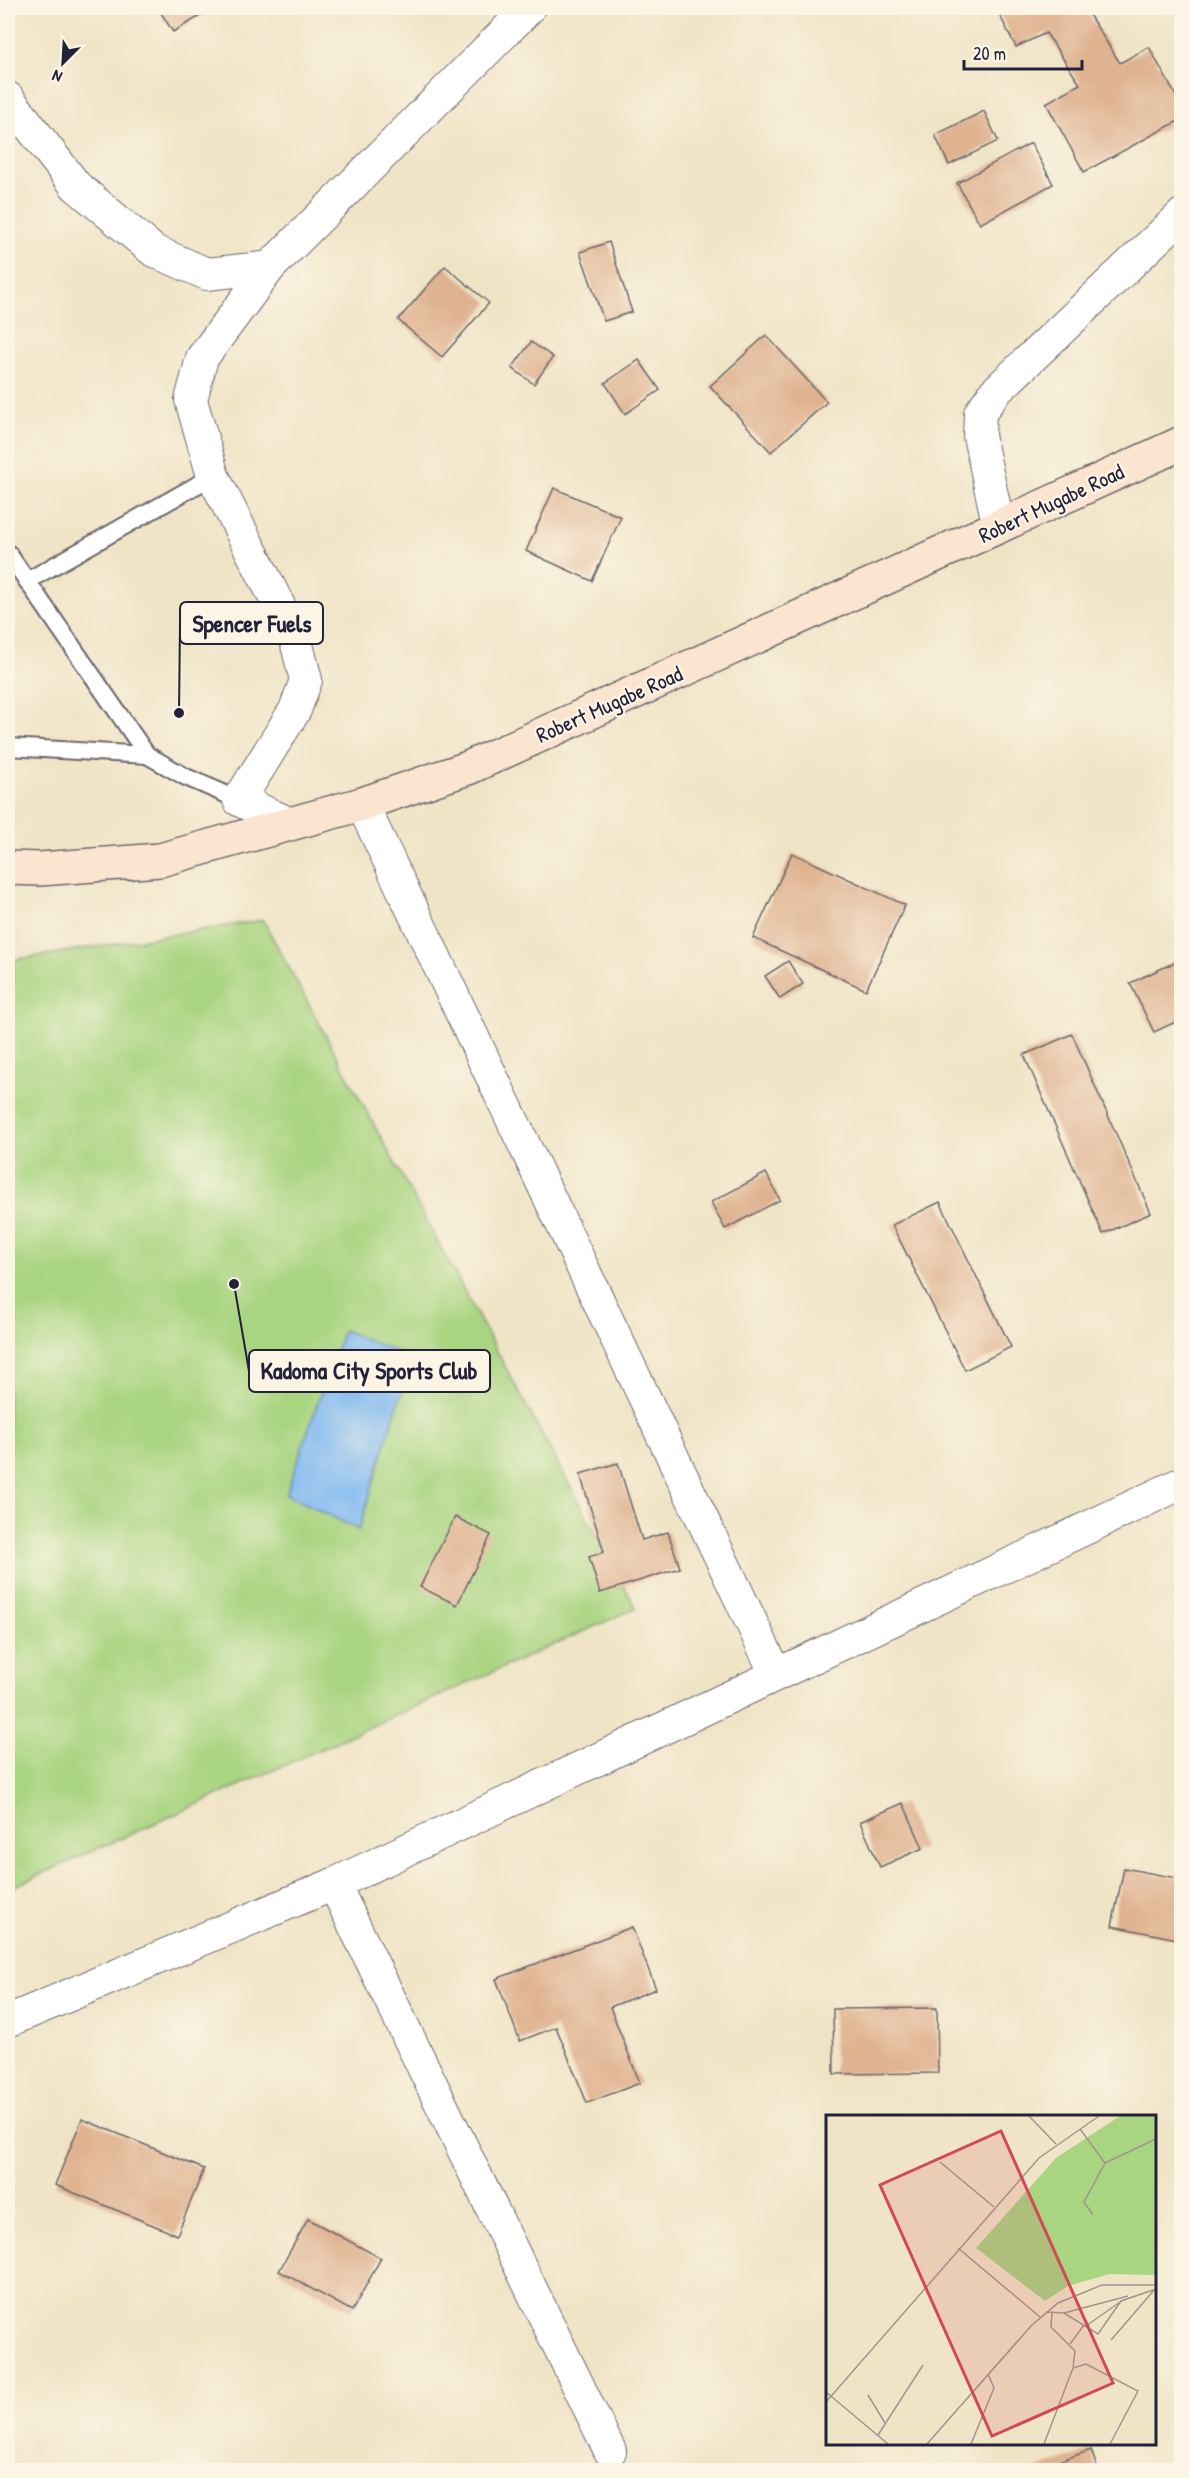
<svg xmlns="http://www.w3.org/2000/svg" width="1189" height="2478" viewBox="0 0 1189 2478" font-family="'Patrick Hand',sans-serif">
  <style>
    .green { fill: #a9d480; stroke: #667b5e; stroke-width: 1.5 }
    .water { fill: #81b9f1; stroke: #526e96; stroke-width: 1.5 }
    .building { fill: #dfb290 }
    .lines { fill: none; stroke-linecap: round; stroke-linejoin: round }
    .lane-casing { stroke: #6a666c; stroke-width: 20 }
    .street-casing { stroke: #6a666c; stroke-width: 34 }
    .secondary-casing { stroke: #6a666c; stroke-width: 36 }
    .lane { stroke: #fff; stroke-width: 16 }
    .street { stroke: #fff; stroke-width: 32 }
    .secondary { stroke: #fce5d0; stroke-width: 33 }
    .labels { text-anchor: middle; stroke-width: 4.5; stroke-linejoin: round; paint-order: stroke }
    .street-label { font-size: 22px; fill: #22223b; stroke: #fcf5e5 }
    .inset-road { fill: none; stroke: #9e968e; stroke-width: 1.5 }
    .view { fill: #d1495b; fill-opacity: 0.15; stroke: #d1495b; stroke-width: 3 }
    .inset-edge { fill: none; stroke: #22223b; stroke-width: 3 }
    .leader { fill: none; stroke: #22223b; stroke-width: 2 }
    .callout-dot { fill: #22223b; stroke: #fcf5e5; stroke-width: 2 }
    .callout { fill: #fcf5e5; stroke: #22223b; stroke-width: 2 }
    .callout-label { font-size: 24px; text-anchor: middle; font-weight: bold; fill: #22223b }
  </style>
  <rect width="100%" height="100%" fill="#fcf5e5"/>
  <filter id="ink" filterUnits="userSpaceOnUse"><feTurbulence type="fractalNoise" baseFrequency=".0167" numOctaves="2"/><feDisplacementMap in="SourceGraphic" scale="12" xChannelSelector="R" yChannelSelector="G"/><feConvolveMatrix kernelMatrix="1 2 1 2 8 2 1 2 1" color-interpolation-filters="sRGB"/></filter>
  <filter id="wash" filterUnits="userSpaceOnUse"><feTurbulence type="fractalNoise" baseFrequency=".008" numOctaves="4" result="noise"/><feDisplacementMap in="SourceGraphic" scale="24" xChannelSelector="R" yChannelSelector="G"/><feGaussianBlur stdDeviation="1.35" result="paint"/><feColorMatrix in="noise" values="0 0 0 0 0 0 0 0 0 0 0 0 0 0 0 0 0 1.4 0 .05"/><feComposite in="paint" operator="in"/></filter>
  <g filter="url(#wash)">
    <rect width="100%" height="100%" fill="#f0e4c6"/>
    <path class="green" d="M263 920 636 1608 8 1889V961Z"/>
    <path class="water" d="M343 1330 412 1358 359 1530 286 1494Z"/>
    <g id="blocks">
      <g class="building">
        <path d="M158 8H214L173 32Z"/>
        <path d="M996 8H1099L1088 13 1120 63 1149 47 1182 107V119L1084 172 1046 103 1080 84 1046 33 1016 47Z"/>
        <path d="M984 111 998 141 949 165 935 135Z"/>
        <path d="M1031 143 1053 184 980 224 957 183Z"/>
        <path d="M609 242 632 312 604 321 580 252Z"/>
        <path d="M445 266 489 303 442 357 398 320Z"/>
        <path d="M766 335 827 402 771 452 710 386Z"/>
        <path d="M531 342 553 357 534 384 512 368Z"/>
        <path d="M639 360 660 390 625 414 605 383Z"/>
        <path d="M554 488 621 517 592 581 526 551Z"/>
        <path d="M792 853 905 905 866 990 753 938Z"/>
        <path d="M1182 959V1019L1154 1032 1130 983Z"/>
        <path d="M788 961 803 984 780 999 765 976Z"/>
        <path d="M1072 1034 1151 1213 1103 1234 1024 1055Z"/>
        <path d="M766 1173 780 1200 725 1229 711 1202Z"/>
        <path d="M940 1202 1011 1347 965 1370 892 1225Z"/>
        <path d="M618 1463 642 1540 668 1532 680 1568 600 1593 589 1557 604 1552 580 1474Z"/>
        <path d="M455 1517 491 1535 457 1605 420 1587Z"/>
        <path d="M903 1803 923 1848 880 1867 860 1822Z"/>
        <path d="M1124 1868 1182 1879V1940L1112 1926Z"/>
        <path d="M632 1927 656 1989 610 2007 640 2083 587 2103 556 2027 520 2041 496 1979Z"/>
        <path d="M937 2008 938 2073 834 2074 833 2009Z"/>
        <path d="M82 2119 204 2169 177 2235 55 2185Z"/>
        <path d="M308 2219 381 2258 352 2311 279 2271Z"/>
        <path d="M1091 2450 1098 2470H1034Z"/>
      </g>
    </g>
  </g>
  <g filter="url(#ink)">
    <use href="#blocks" fill-opacity="0" stroke="#6a666c" stroke-width="1.5"/>
    <g class="lines">
      <g class="lane-casing">
        <g id="lane">
          <path d="M8 553 147 755 186 777 239 800"/>
          <path d="M27 581 213 476"/>
          <path d="M8 747 147 755"/>
        </g>
      </g>
      <g class="street-casing">
        <g id="street">
          <path d="M8 98 76 186 154 251 207 274 270 267 529 8"/>
          <path d="M270 267 202 358 191 400 213 476 295 637 306 680 295 710 239 800 290 824"/>
          <path d="M999 527 979 436 980 413 995 392 1182 215"/>
          <path d="M362 804 776 1674"/>
          <path d="M334 1884 610 2451"/>
          <path d="M8 2021 334 1884 1182 1483"/>
        </g>
      </g>
      <g class="secondary-casing">
        <path id="secondary" d="M8 868 40 869 160 860 362 804 468 768 1182 443"/>
      </g>
      <use href="#lane" class="lane"/>
      <use href="#street" class="street"/>
      <use href="#secondary" class="secondary"/>
    </g>
  </g>
  <g class="labels">
    <g class="street-label">
      <text transform="translate(1051 503) rotate(-25)" y="8">Robert Mugabe Road</text>
      <text transform="translate(609 704) rotate(-24)" y="8">Robert Mugabe Road</text>
    </g>
  </g>
  <g transform="translate(826 2115)">
    <rect width="330" height="330" fill="#f0e4c6"/>
    <path d="M294 1H330V160L283 159 242 171 219 186 150 133 230 43Z" fill="#a9d480"/>
    <path class="inset-road" d="M203 1 230 29M254 14 279 48 258 87 267 100M114 47 168 92M279 48 330 24M132 133 214 202M220 197 238 198 272 219 295 186 330 174M226 197 225 212 249 236 247 252M238 198 302 181M260 211 294 187M285 225 329 174M244 229 258 210M0 277 62 329M42 280 59 308M0 287 213 43 273 1M52 320 97 250M101 329 205 211 232 188 276 170H330M145 329 168 273 162 259M218 329 247 253 260 249 312 276 284 329"/>
    <path class="view" d="M175 16 287 268 166 321 54 70Z"/>
    <rect width="330" height="330" class="inset-edge"/>
  </g>
  <path class="leader" d="M179 713L180 623M234 1284L249 1371"/>
  <g class="callout-dot">
    <circle cx="179" cy="713" r="6"/>
    <circle cx="234" cy="1284" r="6"/>
  </g>
  <g class="callout">
    <rect x="180" y="602" width="143" height="42" rx="6"/>
    <rect x="249" y="1350" width="241" height="42" rx="6"/>
  </g>
  <g class="callout-label">
    <text x="252" y="632">Spencer Fuels</text>
    <text x="369" y="1379">Kadoma City Sports Club</text>
  </g>
  <rect width="1189" height="2478" fill="none" stroke="#fcf5e5" stroke-width="30"/>
  <g transform="translate(63 63) rotate(204)" stroke="#fcf5e5" stroke-width="4.5" paint-order="stroke">
  <path d="M0-4.5L10 22L0 15L-10 22Z" fill="#22223b"/>
  <text y="-9" font-size="16" font-weight="bold" text-anchor="middle" fill="#22223b">N</text>
  </g>
  <path d="M964 60v9h118v-9" fill="none" stroke="#22223b" stroke-width="3"/>
  <text x="973" y="60" font-size="18" fill="#22223b" stroke="#fcf5e5" stroke-width="4.5" paint-order="stroke">20 m</text>
</svg>
